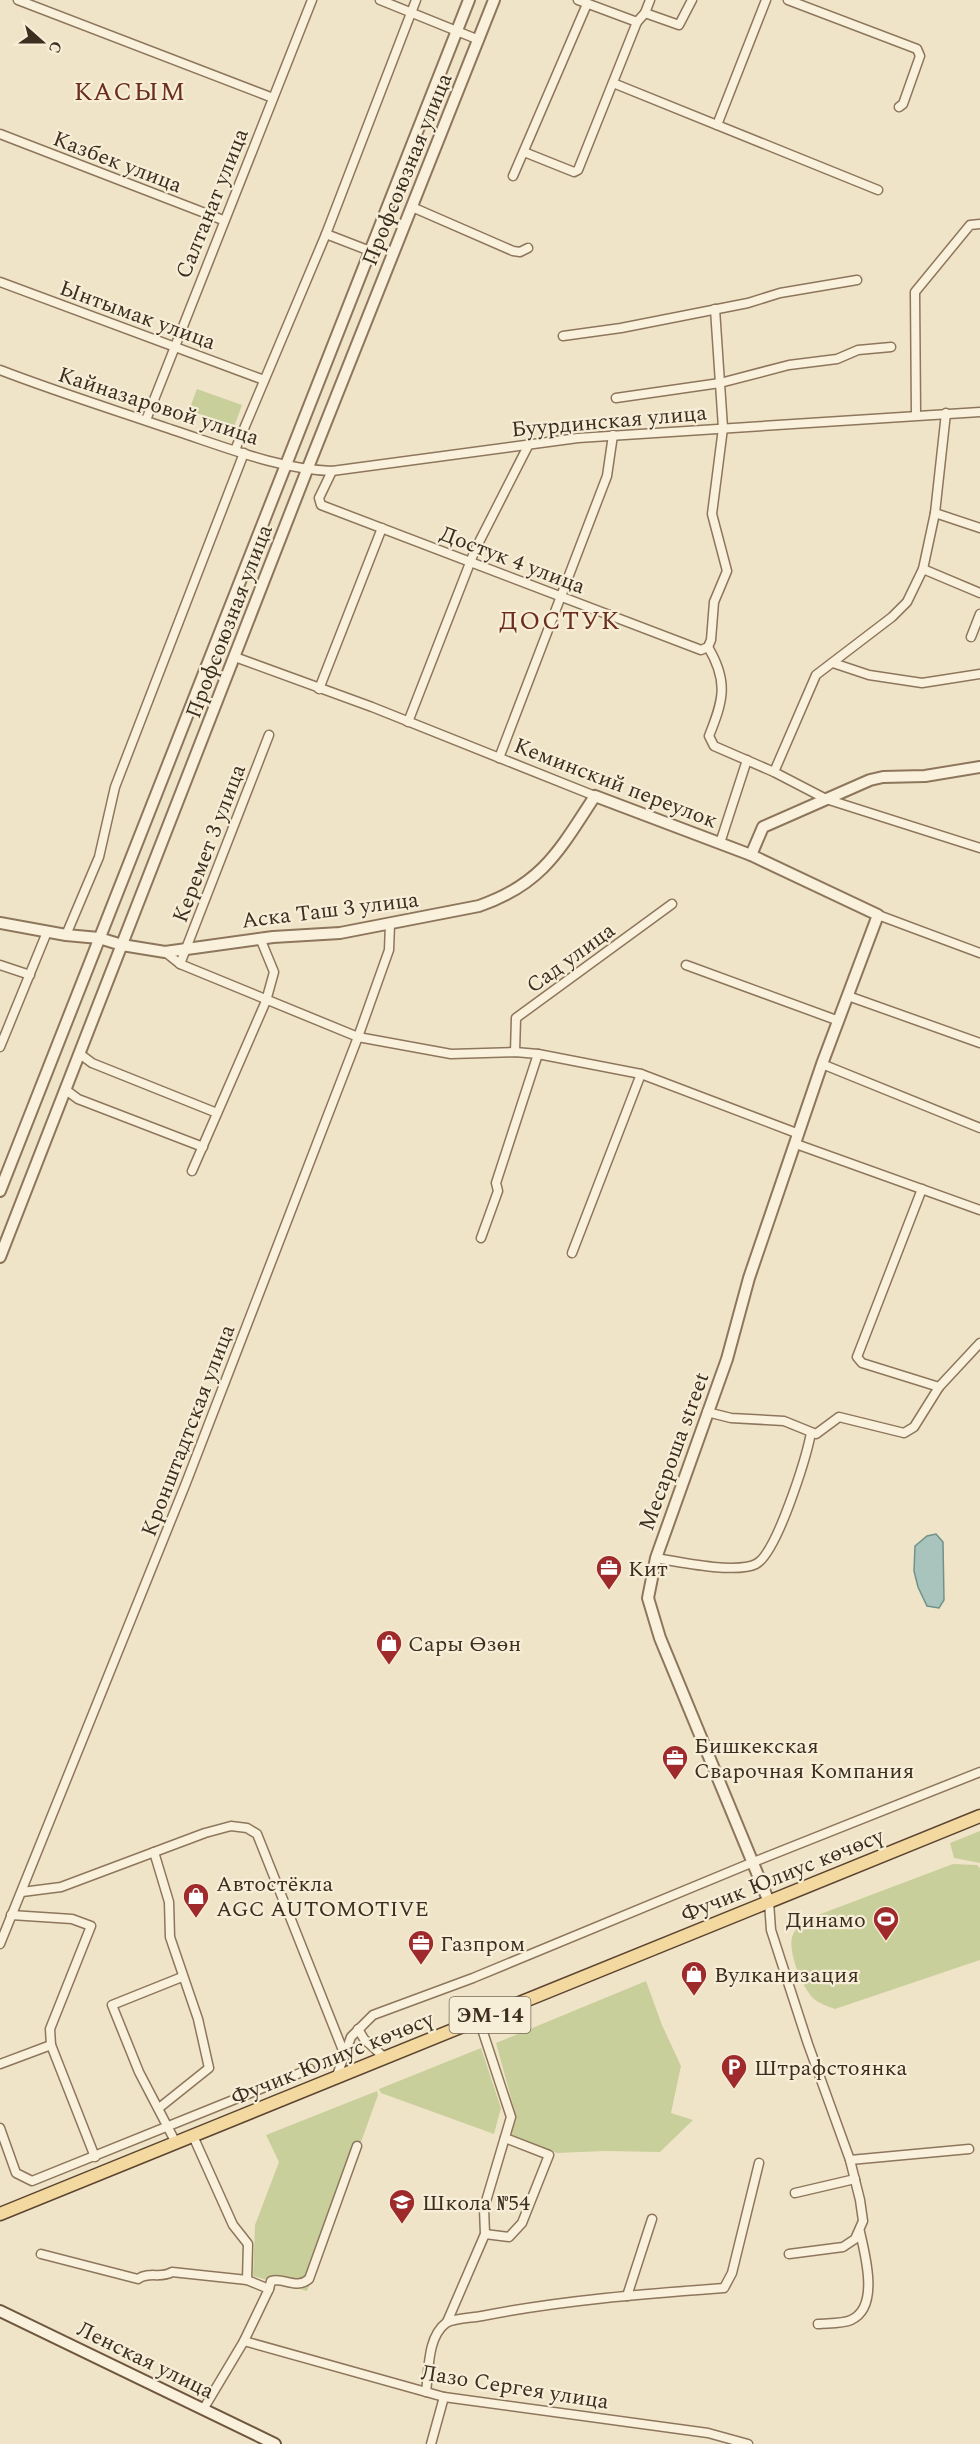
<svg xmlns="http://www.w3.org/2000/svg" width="980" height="2444" viewBox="0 0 980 2444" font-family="Spectral,serif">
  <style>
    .green { fill: #c9cf9b }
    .water { fill: #a9c4bc; stroke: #6f938a; stroke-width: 1.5 }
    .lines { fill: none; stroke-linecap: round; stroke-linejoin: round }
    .minor-casing { stroke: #8d765c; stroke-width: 11 }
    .tertiary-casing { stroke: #8d765c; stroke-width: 14 }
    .secondary-casing { stroke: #6f573f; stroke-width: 14 }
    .primary-casing { stroke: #5b4430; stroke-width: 15 }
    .minor { stroke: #faf1dc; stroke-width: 8 }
    .tertiary { stroke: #faf1dc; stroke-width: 10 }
    .secondary { stroke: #faf1dc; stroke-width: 10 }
    .primary { stroke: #f3d9a0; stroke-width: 12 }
    .labels { text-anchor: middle; stroke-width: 4.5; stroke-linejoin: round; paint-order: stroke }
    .shield { fill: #f7eed8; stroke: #756857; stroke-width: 1.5 }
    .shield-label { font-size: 21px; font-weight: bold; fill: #3d2e20 }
    .street-label { font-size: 22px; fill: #3d2e20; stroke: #f7eed8 }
    .poi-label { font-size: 22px; fill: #3d2e20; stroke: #f7eed8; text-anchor: start }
    .quarter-label { font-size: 26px; letter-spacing: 1.5px; fill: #6b2e1e; stroke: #f7eed8 }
  </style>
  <rect width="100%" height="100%" fill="#f0e4c8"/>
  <g class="green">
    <path d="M197 389 242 405 234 427 189 410Z"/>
    <path d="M980 1831V1863L954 1858 950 1843Z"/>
    <path d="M953 1864 977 1865 980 1868V1960L835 2009C827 2006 820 2004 814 1999 802 1988 788 1952 792 1937 794 1931 798 1926 802 1921Z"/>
    <path d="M646 1981 662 2025 681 2066 671 2113 693 2120 660 2152 605 2151 557 2153 510 2135 516 2116 496 2043Z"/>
    <path d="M481 2048 501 2108 494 2134 381 2093 379 2089Z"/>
    <path d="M377 2091 378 2095 307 2291 253 2276 255 2225 279 2162 266 2135Z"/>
  </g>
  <path class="water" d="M936 1534 943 1542 944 1600 939 1608 927 1606 918 1587 914 1571 915 1546 927 1536Z"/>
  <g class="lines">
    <g class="minor-casing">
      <g id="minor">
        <path d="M18 0 273 98"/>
        <path d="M380 0 479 40"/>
        <path d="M578 0 637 22 645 13 650 0"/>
        <path d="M788 0 917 49 920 56 903 104 899 107"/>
        <path d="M645 13 679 25 692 0"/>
        <path d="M613 83 878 190"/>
        <path d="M717 125 766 0"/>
        <path d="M0 134 223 220"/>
        <path d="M524 152 574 172 578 170 637 22"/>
        <path d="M513 176 587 4"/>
        <path d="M412 207 513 251 520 252 528 248"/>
        <path d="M326 234 370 251"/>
        <path d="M0 282 264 380"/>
        <path d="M563 336 621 328 748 303 780 293 857 280"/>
        <path d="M0 370C57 392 115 410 173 430 225 447 278 469 332 471L578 438 980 412"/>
        <path d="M616 398 720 383 789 365 837 359 858 350 891 347"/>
        <path d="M916 415 915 292 970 225 980 224"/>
        <path d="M146 420 312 0"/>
        <path d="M235 450 326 234 416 0"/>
        <path d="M332 471 319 498 321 505 701 650 708 647 711 640 714 602 727 571 712 514 723 428 715 309"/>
        <path d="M935 513 980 528"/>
        <path d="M923 569 980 593"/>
        <path d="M971 637 980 614"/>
        <path d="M708 647C729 682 723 701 709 736L714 746 774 772 826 799 980 848"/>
        <path d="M235 657 372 707 595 796"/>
        <path d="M833 663 869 675 922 683 980 674"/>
        <path d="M319 689 382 528"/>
        <path d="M408 722 475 550 529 444"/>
        <path d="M499 758 607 476 613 435"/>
        <path d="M774 772 816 675 892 617 907 602 923 569 935 513 946 413"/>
        <path d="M720 843 747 760"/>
        <path d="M878 915 980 953"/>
        <path d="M66 935 99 857 115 787 244 453"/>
        <path d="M165 952 180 964 358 1037 451 1054 515 1052 538 1054 641 1074 799 1134"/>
        <path d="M180 964 269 735"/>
        <path d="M0 965 30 975"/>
        <path d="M686 965 839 1021"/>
        <path d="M848 996 980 1043"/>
        <path d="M0 1047 47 932"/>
        <path d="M515 1052 516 1018 672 904"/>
        <path d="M80 1054 92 1063 217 1113"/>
        <path d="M822 1064 980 1128"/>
        <path d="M66 1090 78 1099 203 1147"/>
        <path d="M796 1144 980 1210"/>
        <path d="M192 1171 266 1001 274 972 260 938"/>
        <path d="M922 1189 857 1357 862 1363 939 1387"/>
        <path d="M481 1238 498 1191 496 1183 538 1054"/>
        <path d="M572 1253 641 1074"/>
        <path d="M707 1412 731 1418 784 1421 816 1434 839 1417 904 1433 914 1427 939 1387 980 1343"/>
        <path d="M656 1558C679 1562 736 1574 756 1564 777 1553 806 1458 811 1433"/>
        <path d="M154 1852 169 1902 170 1937 198 2019 209 2068 159 2108"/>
        <path d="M22 1892 61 1887 205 1833 231 1826 247 1828 257 1834 344 2053"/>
        <path d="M769 1902 771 1930 808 2044 850 2160 860 2200 863 2221 855 2239 843 2247 789 2254"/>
        <path d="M11 1915 72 1919 91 1926 50 2029 51 2045 95 2157"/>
        <path d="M0 1944 186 1483 358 1037 389 950 390 924"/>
        <path d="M358 2029 364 2039 385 2058"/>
        <path d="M0 2064 51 2045"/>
        <path d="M336 2078 351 2037 373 2015 473 1978 751 1863 980 1772"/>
        <path d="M0 2128 16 2173 32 2181 310 2069"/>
        <path d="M193 2136 233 2225 248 2244 247 2280"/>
        <path d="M176 2143 139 2072 112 2005 182 1977"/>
        <path d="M850 2160 969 2149"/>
        <path d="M795 2193 855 2179"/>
        <path d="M485 2234 509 2237 522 2223 549 2155 505 2138"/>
        <path d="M41 2254 138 2279C149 2271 161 2279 172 2272L247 2280 269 2289 244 2341 204 2408"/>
        <path d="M269 2289 271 2281C284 2277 296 2290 309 2279L357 2146"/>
        <path d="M627 2296 652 2219"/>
        <path d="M447 2322 485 2234 484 2208 511 2117 479 2020"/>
        <path d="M818 2324C828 2323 842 2324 851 2320 880 2307 865 2255 860 2232"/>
        <path d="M244 2341 444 2397 708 2433 748 2444"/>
        <path d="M426 2392C429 2371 427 2337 446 2323 454 2318 472 2318 482 2316 562 2300 644 2294 724 2288L732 2273 759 2163"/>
        <path d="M431 2444 444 2397"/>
      </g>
    </g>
    <g class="tertiary-casing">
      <g id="tertiary">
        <path d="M751 855 763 827 870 780 883 777 925 776 980 767"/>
        <path d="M0 923 66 935 99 938 122 945 165 952 273 937 340 933 479 906C543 884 560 849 595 796L751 855 878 915 822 1064 749 1278 727 1359 656 1558 648 1598 660 1638 769 1902"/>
        <path d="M0 1191 469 0"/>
        <path d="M0 1257 307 470 494 0"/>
      </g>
    </g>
    <g class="secondary-casing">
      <path id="secondary" d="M0 2311 275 2444"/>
    </g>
    <g class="primary-casing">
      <path id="primary" d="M0 2214 980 1816"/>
    </g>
    <use href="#minor" class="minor"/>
    <use href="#tertiary" class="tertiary"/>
    <use href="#secondary" class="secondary"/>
    <use href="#primary" class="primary"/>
  </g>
  <defs>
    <g id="office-pin" transform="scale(1.35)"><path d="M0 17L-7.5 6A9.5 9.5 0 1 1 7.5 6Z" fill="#9e2a2b" stroke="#f7eed8"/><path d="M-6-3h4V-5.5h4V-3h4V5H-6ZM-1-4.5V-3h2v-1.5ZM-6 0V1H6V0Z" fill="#fff"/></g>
    <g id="shop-pin" transform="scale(1.35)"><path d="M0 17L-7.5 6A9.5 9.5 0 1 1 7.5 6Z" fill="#9e2a2b" stroke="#f7eed8"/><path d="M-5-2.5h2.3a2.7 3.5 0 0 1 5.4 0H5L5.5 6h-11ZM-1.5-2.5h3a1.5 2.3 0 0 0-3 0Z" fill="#fff"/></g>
    <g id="stadium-pin" transform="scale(1.35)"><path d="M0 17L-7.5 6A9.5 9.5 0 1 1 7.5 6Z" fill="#9e2a2b" stroke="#f7eed8"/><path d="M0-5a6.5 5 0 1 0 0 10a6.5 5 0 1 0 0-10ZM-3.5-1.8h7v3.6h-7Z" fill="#fff"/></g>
    <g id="parking-pin" transform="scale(1.35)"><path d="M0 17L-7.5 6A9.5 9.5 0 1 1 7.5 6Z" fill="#9e2a2b" stroke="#f7eed8"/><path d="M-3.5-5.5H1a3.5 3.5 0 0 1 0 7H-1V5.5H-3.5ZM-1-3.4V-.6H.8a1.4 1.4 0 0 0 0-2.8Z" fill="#fff"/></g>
    <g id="school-pin" transform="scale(1.35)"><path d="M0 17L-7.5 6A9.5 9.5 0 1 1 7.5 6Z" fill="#9e2a2b" stroke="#f7eed8"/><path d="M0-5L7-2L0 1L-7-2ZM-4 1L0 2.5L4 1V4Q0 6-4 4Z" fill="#fff"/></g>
  </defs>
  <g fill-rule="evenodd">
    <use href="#office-pin" x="609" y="1568"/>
    <use href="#shop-pin" x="389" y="1643"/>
    <use href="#office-pin" x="675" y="1758"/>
    <use href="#shop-pin" x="196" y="1896"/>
    <use href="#stadium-pin" x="886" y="1919"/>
    <use href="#office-pin" x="421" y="1943"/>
    <use href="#shop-pin" x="694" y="1974"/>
    <use href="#parking-pin" x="734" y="2067"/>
    <use href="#school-pin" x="402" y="2202"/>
  </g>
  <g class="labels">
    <rect class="shield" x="449.5" y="1997" width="81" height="36" rx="4.5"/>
    <g class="shield-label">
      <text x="490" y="2022">ЭМ-14</text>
    </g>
    <g class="street-label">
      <text transform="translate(118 161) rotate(21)" y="8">Казбек улица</text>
      <text transform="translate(406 169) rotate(-68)" y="8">Профсоюзная улица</text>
      <text transform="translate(211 203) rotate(-68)" y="8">Салтанат улица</text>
      <text transform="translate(138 314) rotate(20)" y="8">Ынтымак улица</text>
      <text transform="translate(159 405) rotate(18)" y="8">Кайназаровой улица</text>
      <text transform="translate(609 420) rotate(-5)" y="8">Буурдинская улица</text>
      <text transform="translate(513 559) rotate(21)" y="8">Достук 4 улица</text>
      <text transform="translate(228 621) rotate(-69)" y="8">Профсоюзная улица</text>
      <text transform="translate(616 782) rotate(21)" y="8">Кеминский переулок</text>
      <text transform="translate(208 843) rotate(-69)" y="8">Керемет 3 улица</text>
      <text transform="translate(330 909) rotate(-7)" y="8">Аска Таш 3 улица</text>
      <text transform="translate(570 957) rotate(-36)" y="8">Сад улица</text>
      <text transform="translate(187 1430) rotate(-69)" y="8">Кронштадтская улица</text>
      <text transform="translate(673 1451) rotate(-70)" y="8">Месароша street</text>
      <text transform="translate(782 1874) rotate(-22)" y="8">Фучик Юлиус көчөсү</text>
      <text transform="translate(332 2057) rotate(-22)" y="8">Фучик Юлиус көчөсү</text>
      <text transform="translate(146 2359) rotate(26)" y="8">Ленская улица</text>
      <text transform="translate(515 2386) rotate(9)" y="8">Лазо Сергея улица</text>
    </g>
    <g class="poi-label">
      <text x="628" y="1576">Кит</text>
      <text x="408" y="1651">Сары Өзөн</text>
      <text x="694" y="1753">Бишкекская<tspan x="694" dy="25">Сварочная Компания</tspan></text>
      <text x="216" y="1891">Автостёкла<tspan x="216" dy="25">AGC AUTOMOTIVE</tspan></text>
      <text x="866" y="1927" text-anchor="end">Динамо</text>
      <text x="440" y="1951">Газпром</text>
      <text x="714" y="1982">Вулканизация</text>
      <text x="754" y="2075">Штрафстоянка</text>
      <text x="422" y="2210">Школа №54</text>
    </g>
    <g class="quarter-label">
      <text x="130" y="100">КАСЫМ</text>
      <text x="560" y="629">ДОСТУК</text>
    </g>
  </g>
  <g transform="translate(42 42) rotate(111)" stroke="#f7eed8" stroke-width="4.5" paint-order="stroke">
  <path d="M0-4.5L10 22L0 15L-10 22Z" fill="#3d2e20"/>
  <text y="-9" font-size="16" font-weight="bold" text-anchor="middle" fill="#3d2e20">С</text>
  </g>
</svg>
